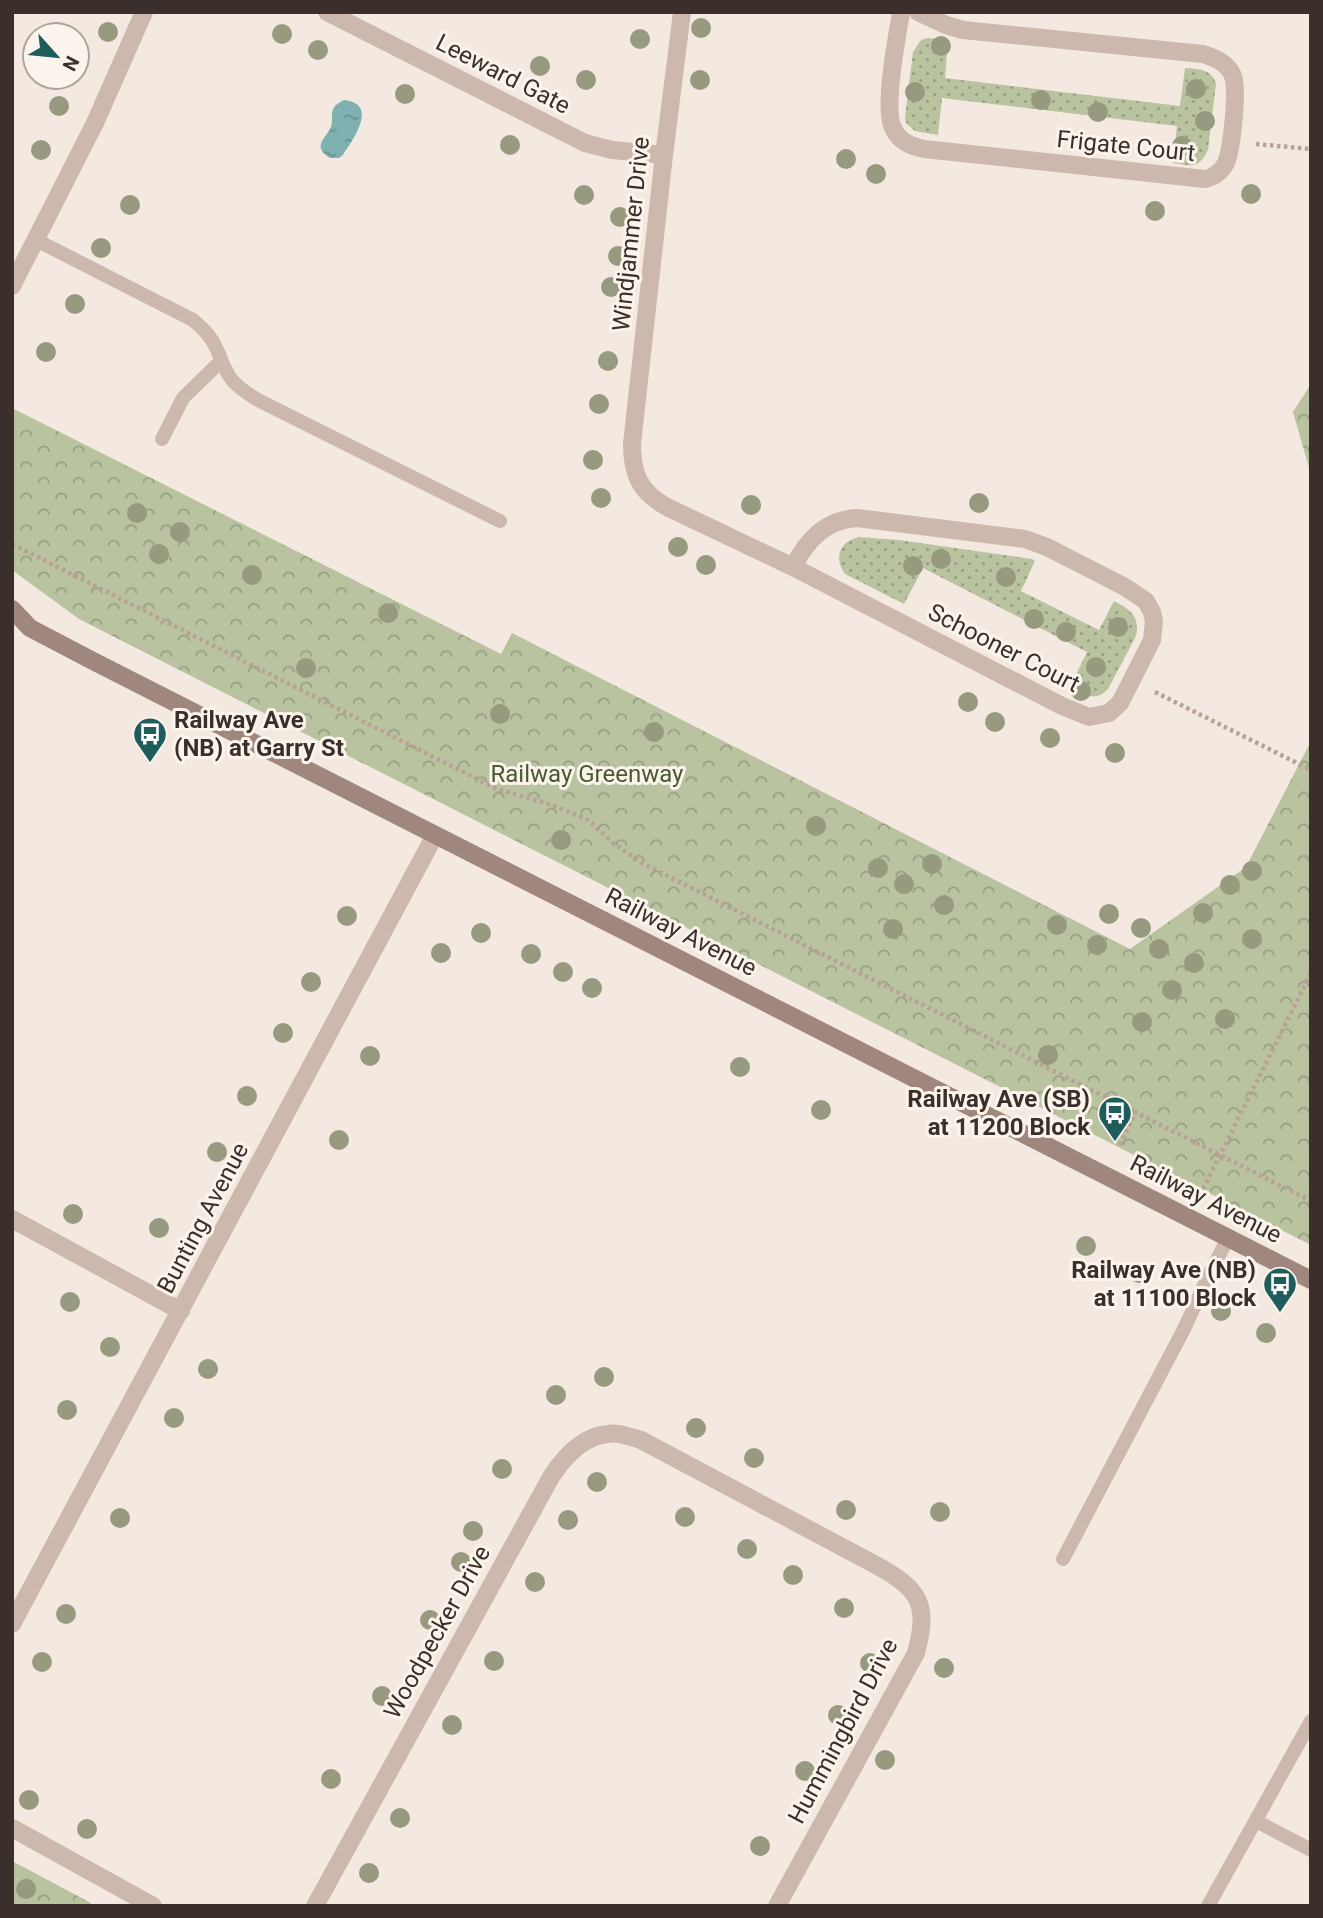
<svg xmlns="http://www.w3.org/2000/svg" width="1323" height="1918" viewBox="0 0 1323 1918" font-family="Roboto,sans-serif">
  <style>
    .grass { fill: url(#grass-dots) }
    .park { fill: url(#park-crowns) }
    .water { fill: url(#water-ripples) }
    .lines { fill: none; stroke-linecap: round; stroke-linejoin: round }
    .path { stroke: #b8a296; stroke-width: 4.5; stroke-dasharray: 3.5 3.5; stroke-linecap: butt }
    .lane { stroke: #ccb8ac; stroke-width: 14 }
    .street { stroke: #ccb8ac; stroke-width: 18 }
    .secondary { stroke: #a0877d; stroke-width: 18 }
    .tree { fill: #979a7e }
    .labels { text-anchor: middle; stroke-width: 6; stroke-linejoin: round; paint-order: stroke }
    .street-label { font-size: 24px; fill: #3a2f2b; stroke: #fbf4ed }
    .poi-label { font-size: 24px; font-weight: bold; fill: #3a2f2b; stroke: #fbf4ed; text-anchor: end }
    .park-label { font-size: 24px; fill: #4c592e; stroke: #fbf4ed }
  </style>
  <defs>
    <pattern id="grass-dots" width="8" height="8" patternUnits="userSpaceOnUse" patternTransform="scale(1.75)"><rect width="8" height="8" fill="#b9c3a0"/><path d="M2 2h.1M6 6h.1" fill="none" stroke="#979f83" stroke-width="1.8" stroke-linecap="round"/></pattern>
    <pattern id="park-crowns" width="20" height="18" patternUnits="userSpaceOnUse" patternTransform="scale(1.75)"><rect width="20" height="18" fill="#b9c3a0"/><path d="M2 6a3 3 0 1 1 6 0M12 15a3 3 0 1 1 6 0" fill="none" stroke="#979f83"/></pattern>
    <pattern id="water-ripples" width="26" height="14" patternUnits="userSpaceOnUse" patternTransform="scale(1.75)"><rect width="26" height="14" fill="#7fb1b0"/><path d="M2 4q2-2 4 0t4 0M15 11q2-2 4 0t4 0" fill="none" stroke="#69908f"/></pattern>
  </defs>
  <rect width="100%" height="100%" fill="#f3e9e0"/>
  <g class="grass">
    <path d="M927 38 948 40 945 78 1180 106 1185 68C1198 69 1212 69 1216 84L1208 150C1199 169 1192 166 1173 163L1177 126 942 98 938 135 915 131 906 123 905 117 913 52 921 40Z"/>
    <path d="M859 537 899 540 1032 559 1035 561 1021 591 1099 630 1114 601C1130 609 1142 618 1135 638L1108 689C1097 702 1083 695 1069 689L1087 652 923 568 904 604 845 574C833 558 840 541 859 537Z"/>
  </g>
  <g class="park">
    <path d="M1311 384V475L1293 412Z"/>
    <path d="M12 408 501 654 512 633 1130 949 1246 867 1311 741V1245L79 619 12 570Z"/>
    <path d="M12 1861 91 1903 89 1906H12Z"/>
  </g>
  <path class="water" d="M344 100C379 104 354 138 343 155L339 158H330C313 147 323 141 330 129 336 118 325 109 344 100Z"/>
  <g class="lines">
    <g class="path">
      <path d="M1256 144 1311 149"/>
      <path d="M12 544 497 789 552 805 588 820 613 843 640 862 1311 1201"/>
      <path d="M1155 692 1311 770"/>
      <path d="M1120 1145 1136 1112"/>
      <path d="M1203 1189 1311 973"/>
    </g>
    <g class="lane">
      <path d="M36 240 193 320C203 328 212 337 217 350 222 360 224 370 232 380 239 388 248 394 258 400L500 521"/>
      <path d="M162 439 183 398 221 361"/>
      <path d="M1063 1559 1184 1329 1207 1279 1228 1238"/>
      <path d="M1256 1821 1311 1850"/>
      <path d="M1208 1906 1311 1721"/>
    </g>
    <g class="street">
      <path d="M327 12 585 143 612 150 664 155"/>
      <path d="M682 12 664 155 632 444C632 475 640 492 667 507L793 567 1062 706 1089 717 1109 713 1120 703 1152 640 1154 621 1152 612 1146 601 1125 587 1047 547 1025 539 857 518C825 520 807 540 793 567"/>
      <path d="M901 12C897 38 883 108 893 128 899 141 910 146 924 149L1205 179C1215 177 1221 172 1226 163 1232 149 1238 90 1233 76 1228 63 1215 58 1203 54L963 30 946 25 918 12"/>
      <path d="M12 286 95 123 144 12"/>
      <path d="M12 1219 181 1311"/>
      <path d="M12 1624 435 835"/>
      <path d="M12 1828 153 1906"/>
      <path d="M315 1906 551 1477C564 1457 582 1436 608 1434 618 1432 630 1437 641 1440L874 1564C918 1588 930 1602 916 1653L777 1906"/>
    </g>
    <path class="secondary" d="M12 609 30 628 93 661 1311 1280"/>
  </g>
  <g class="tree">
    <circle cx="701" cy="28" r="10"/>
    <circle cx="108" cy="32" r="10"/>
    <circle cx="282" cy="34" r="10"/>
    <circle cx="640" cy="39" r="10"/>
    <circle cx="941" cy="46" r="10"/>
    <circle cx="318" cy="50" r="10"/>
    <circle cx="540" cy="66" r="10"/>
    <circle cx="586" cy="80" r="10"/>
    <circle cx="700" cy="80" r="10"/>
    <circle cx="1196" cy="89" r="10"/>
    <circle cx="915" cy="92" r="10"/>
    <circle cx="405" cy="94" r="10"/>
    <circle cx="1041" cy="100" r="10"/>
    <circle cx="59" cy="106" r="10"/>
    <circle cx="1098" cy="112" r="10"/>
    <circle cx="1205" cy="121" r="10"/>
    <circle cx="510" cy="145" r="10"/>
    <circle cx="1182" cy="146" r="10"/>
    <circle cx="41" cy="150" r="10"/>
    <circle cx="846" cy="159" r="10"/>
    <circle cx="876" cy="174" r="10"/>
    <circle cx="1251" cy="194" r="10"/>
    <circle cx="584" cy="195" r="10"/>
    <circle cx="130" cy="205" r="10"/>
    <circle cx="1155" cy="211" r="10"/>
    <circle cx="620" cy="217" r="10"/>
    <circle cx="101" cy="248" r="10"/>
    <circle cx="618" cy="256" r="10"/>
    <circle cx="611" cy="287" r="10"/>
    <circle cx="75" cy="304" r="10"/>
    <circle cx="46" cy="352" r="10"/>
    <circle cx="608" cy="361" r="10"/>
    <circle cx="599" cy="404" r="10"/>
    <circle cx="593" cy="460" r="10"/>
    <circle cx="601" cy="498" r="10"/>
    <circle cx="979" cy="503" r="10"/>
    <circle cx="751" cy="505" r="10"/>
    <circle cx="137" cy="513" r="10"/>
    <circle cx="180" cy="532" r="10"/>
    <circle cx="678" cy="547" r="10"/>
    <circle cx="159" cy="554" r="10"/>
    <circle cx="941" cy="559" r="10"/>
    <circle cx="706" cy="565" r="10"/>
    <circle cx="913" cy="566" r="10"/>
    <circle cx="252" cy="575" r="10"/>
    <circle cx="1006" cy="577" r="10"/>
    <circle cx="388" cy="613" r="10"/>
    <circle cx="1034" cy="619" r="10"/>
    <circle cx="1118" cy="627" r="10"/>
    <circle cx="1066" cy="632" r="10"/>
    <circle cx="1096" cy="667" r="10"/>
    <circle cx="306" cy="668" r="10"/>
    <circle cx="1081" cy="691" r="10"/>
    <circle cx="968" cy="702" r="10"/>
    <circle cx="500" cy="714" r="10"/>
    <circle cx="995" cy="722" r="10"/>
    <circle cx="654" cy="732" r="10"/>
    <circle cx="1050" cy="738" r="10"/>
    <circle cx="1115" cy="753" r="10"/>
    <circle cx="816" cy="826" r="10"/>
    <circle cx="561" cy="840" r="10"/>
    <circle cx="932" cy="864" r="10"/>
    <circle cx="878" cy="868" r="10"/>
    <circle cx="1252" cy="871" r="10"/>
    <circle cx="904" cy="884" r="10"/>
    <circle cx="1230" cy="885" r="10"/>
    <circle cx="944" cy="905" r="10"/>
    <circle cx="1203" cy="913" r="10"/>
    <circle cx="1109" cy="914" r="10"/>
    <circle cx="347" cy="916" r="10"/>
    <circle cx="1057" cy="925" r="10"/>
    <circle cx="1141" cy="928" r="10"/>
    <circle cx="893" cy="929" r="10"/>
    <circle cx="481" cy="933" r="10"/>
    <circle cx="1252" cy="939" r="10"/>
    <circle cx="1097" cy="945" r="10"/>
    <circle cx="1159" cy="949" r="10"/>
    <circle cx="441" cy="953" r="10"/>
    <circle cx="531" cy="954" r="10"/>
    <circle cx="1194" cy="963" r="10"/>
    <circle cx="563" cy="972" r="10"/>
    <circle cx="311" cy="982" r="10"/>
    <circle cx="592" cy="988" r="10"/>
    <circle cx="1172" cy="990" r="10"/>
    <circle cx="1225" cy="1019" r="10"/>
    <circle cx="1142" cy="1022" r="10"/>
    <circle cx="283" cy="1033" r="10"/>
    <circle cx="1048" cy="1055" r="10"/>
    <circle cx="370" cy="1056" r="10"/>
    <circle cx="740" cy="1067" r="10"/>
    <circle cx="247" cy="1096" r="10"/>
    <circle cx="821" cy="1110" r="10"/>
    <circle cx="339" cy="1140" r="10"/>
    <circle cx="217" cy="1152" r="10"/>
    <circle cx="73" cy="1214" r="10"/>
    <circle cx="159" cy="1228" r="10"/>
    <circle cx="1086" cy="1246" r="10"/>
    <circle cx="1139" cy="1273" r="10"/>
    <circle cx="70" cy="1302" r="10"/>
    <circle cx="1221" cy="1311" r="10"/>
    <circle cx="1266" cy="1333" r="10"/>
    <circle cx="110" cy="1347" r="10"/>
    <circle cx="208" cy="1369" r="10"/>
    <circle cx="604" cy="1377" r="10"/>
    <circle cx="556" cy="1395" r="10"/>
    <circle cx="67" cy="1410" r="10"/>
    <circle cx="174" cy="1418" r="10"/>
    <circle cx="696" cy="1428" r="10"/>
    <circle cx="754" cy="1458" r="10"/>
    <circle cx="502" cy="1469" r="10"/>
    <circle cx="597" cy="1482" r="10"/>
    <circle cx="846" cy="1510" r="10"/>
    <circle cx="940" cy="1512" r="10"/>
    <circle cx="685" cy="1517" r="10"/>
    <circle cx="120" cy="1518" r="10"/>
    <circle cx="568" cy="1520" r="10"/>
    <circle cx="473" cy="1531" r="10"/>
    <circle cx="747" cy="1549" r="10"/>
    <circle cx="461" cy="1562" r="10"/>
    <circle cx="793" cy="1575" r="10"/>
    <circle cx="535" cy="1582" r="10"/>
    <circle cx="844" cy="1608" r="10"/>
    <circle cx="66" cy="1614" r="10"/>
    <circle cx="430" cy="1620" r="10"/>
    <circle cx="494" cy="1661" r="10"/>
    <circle cx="42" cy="1662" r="10"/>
    <circle cx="870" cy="1663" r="10"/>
    <circle cx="944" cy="1668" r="10"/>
    <circle cx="382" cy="1696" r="10"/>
    <circle cx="838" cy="1715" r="10"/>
    <circle cx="452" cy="1725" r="10"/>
    <circle cx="885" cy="1760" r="10"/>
    <circle cx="805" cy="1771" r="10"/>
    <circle cx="331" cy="1779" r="10"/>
    <circle cx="29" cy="1800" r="10"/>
    <circle cx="400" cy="1818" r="10"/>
    <circle cx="87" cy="1829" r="10"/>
    <circle cx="760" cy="1846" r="10"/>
    <circle cx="369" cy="1873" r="10"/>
    <circle cx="26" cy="1889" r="10"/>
  </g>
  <defs>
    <g id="bus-pin" transform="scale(1.75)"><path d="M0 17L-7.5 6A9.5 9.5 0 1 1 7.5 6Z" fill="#1f5c5c" stroke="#fbf4ed"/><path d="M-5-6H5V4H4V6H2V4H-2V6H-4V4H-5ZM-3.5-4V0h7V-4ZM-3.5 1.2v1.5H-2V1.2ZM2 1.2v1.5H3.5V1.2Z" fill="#fff"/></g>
  </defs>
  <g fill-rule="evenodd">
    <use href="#bus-pin" x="150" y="734"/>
    <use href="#bus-pin" x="1115" y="1113"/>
    <use href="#bus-pin" x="1280" y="1284"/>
  </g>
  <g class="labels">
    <g class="street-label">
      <text transform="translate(503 74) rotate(27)" y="8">Leeward Gate</text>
      <text transform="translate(1126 146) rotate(6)" y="8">Frigate Court</text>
      <text transform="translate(631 234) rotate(-84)" y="8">Windjammer Drive</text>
      <text transform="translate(1004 648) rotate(27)" y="8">Schooner Court</text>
      <text transform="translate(681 932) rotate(27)" y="8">Railway Avenue</text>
      <text transform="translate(1206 1199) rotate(27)" y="8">Railway Avenue</text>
      <text transform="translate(203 1218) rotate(-62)" y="8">Bunting Avenue</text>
      <text transform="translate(437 1632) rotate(-61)" y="8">Woodpecker Drive</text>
      <text transform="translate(843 1731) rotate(-62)" y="8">Hummingbird Drive</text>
    </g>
    <g class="poi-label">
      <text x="174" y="728" text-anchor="start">Railway Ave<tspan x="174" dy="28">(NB) at Garry St</tspan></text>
      <text x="1090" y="1107">Railway Ave (SB)<tspan x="1090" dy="28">at 11200 Block</tspan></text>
      <text x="1256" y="1278">Railway Ave (NB)<tspan x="1256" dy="28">at 11100 Block</tspan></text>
    </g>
    <g class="park-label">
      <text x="587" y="782">Railway Greenway</text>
    </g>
  </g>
  <rect width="1323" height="1918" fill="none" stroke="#3a2f2b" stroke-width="28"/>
  <g transform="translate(56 56) rotate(117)"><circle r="33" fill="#fbf4ed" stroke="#aea59f" stroke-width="2"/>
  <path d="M0-5L12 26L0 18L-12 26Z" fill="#1f5c5c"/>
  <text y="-10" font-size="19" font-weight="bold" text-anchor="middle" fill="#3a2f2b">N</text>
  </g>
</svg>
